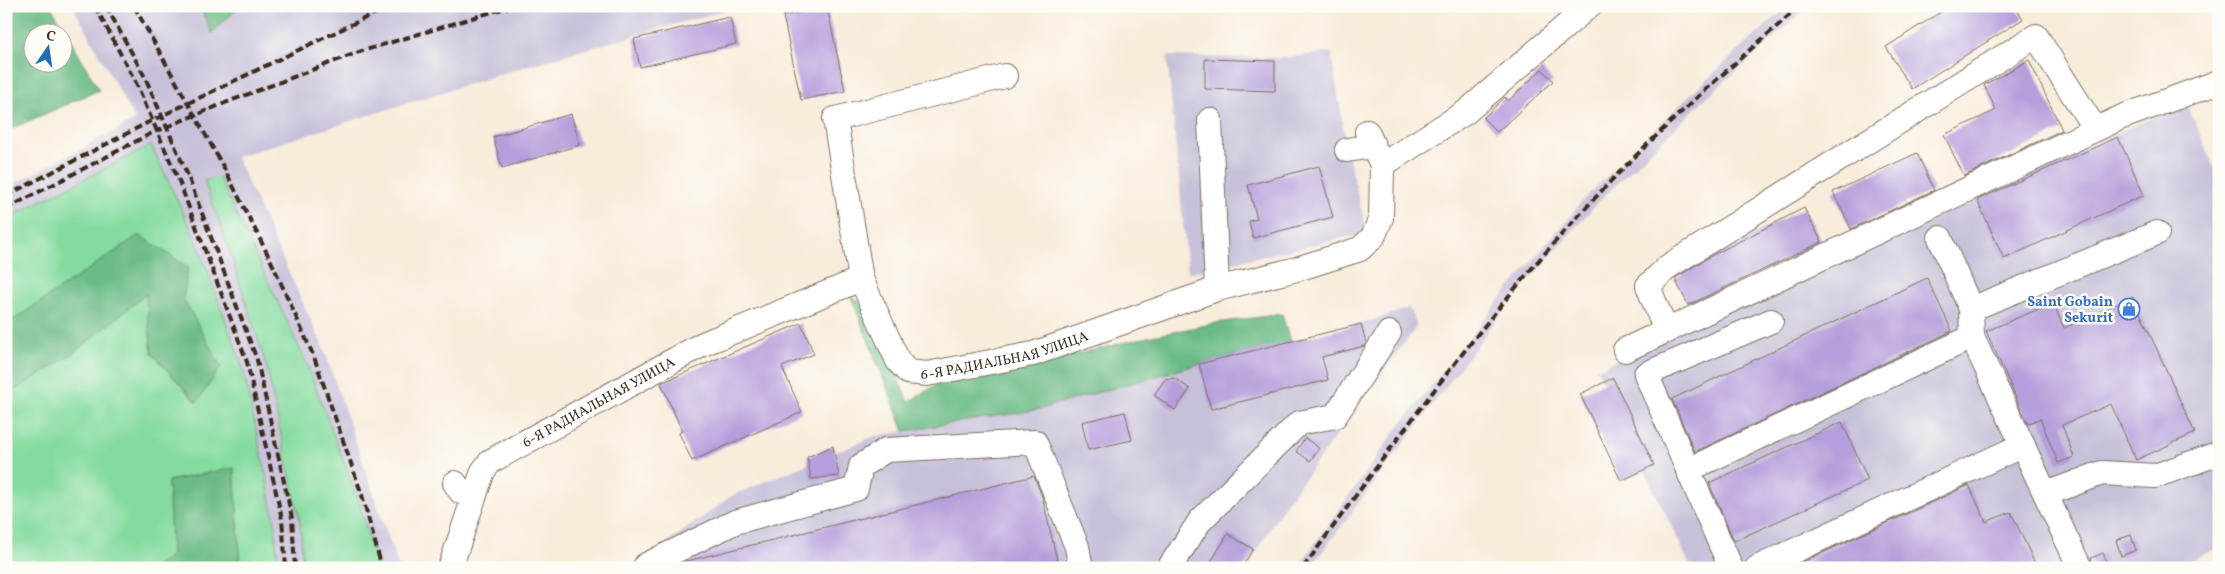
<svg xmlns="http://www.w3.org/2000/svg" width="2225" height="574" viewBox="0 0 2225 574" font-family="Vollkorn,serif">
  <style>
    .industrial { fill: #c7c0d9 }
    .green { fill: #84db9f; stroke: #60825e }
    .forest { fill: #6bbb86; stroke: #537252; fill-rule: evenodd }
    .building { fill: #b49edb }
    .lines { fill: none; stroke-linecap: round; stroke-linejoin: round }
    .minor-casing { stroke: #7d6e60; stroke-width: 26 }
    .minor { stroke: #fff; stroke-width: 24 }
    .rail { stroke: #3b2a1e; stroke-width: 4; stroke-dasharray: 8 4; stroke-linecap: butt }
    .labels { text-anchor: middle; stroke-width: 5; stroke-linejoin: round; paint-order: stroke }
    .shop-label { font-size: 14px; font-weight: bold; fill: #366cbe; stroke: #fdfcf7; text-anchor: end }
    .street-label { font-size: 14px; fill: #3b2a1e; stroke: #fdfcf7 }
  </style>
  <rect width="100%" height="100%" fill="#fdfcf7"/>
  <filter id="ink" filterUnits="userSpaceOnUse"><feTurbulence type="fractalNoise" baseFrequency=".02" numOctaves="2"/><feDisplacementMap in="SourceGraphic" scale="10" xChannelSelector="R" yChannelSelector="G"/><feConvolveMatrix kernelMatrix="1 2 1 2 8 2 1 2 1" color-interpolation-filters="sRGB"/></filter>
  <filter id="wash" filterUnits="userSpaceOnUse"><feTurbulence type="fractalNoise" baseFrequency=".0096" numOctaves="4" result="noise"/><feDisplacementMap in="SourceGraphic" scale="20" xChannelSelector="R" yChannelSelector="G"/><feGaussianBlur stdDeviation="1.12" result="paint"/><feColorMatrix in="noise" values="0 0 0 0 0 0 0 0 0 0 0 0 0 0 0 0 0 1.4 0 .05"/><feComposite in="paint" operator="in"/></filter>
  <g filter="url(#wash)">
    <rect width="100%" height="100%" fill="#f8ecda"/>
    <g class="industrial">
      <path d="M73 6H741L533 64 236 157 324 349 399 568H377L359 502 306 362 219 177 204 181 225 237 266 365 300 522 303 568H278L275 523 265 470 242 365 150 145 6 219V188L135 120Z"/>
      <path d="M1788 6H1809L1707 97 1598 202 1508 304 1310 568H1297L1394 433 1502 297 1587 196 1694 91Z"/>
      <path d="M1331 52 1347 150 1367 233 1188 273 1167 56 1283 58Z"/>
      <path d="M2186 102 2219 179V548L2175 568H1691L1597 369Z"/>
      <path d="M1409 308 1417 326 1284 506 1246 568H638L647 557 733 495 875 436 1036 410 1199 364 1361 324Z"/>
    </g>
    <g class="green">
      <path d="M151 145 197 242 242 365 265 470 275 523 278 568H241L234 468 168 481 172 555 154 568H6V395L67 358 146 293 152 353 196 402 220 367 183 298 188 267 6 325V219Z"/>
      <path d="M219 177 306 362 359 502 377 568H303L300 522 266 365 225 237 204 181Z"/>
    </g>
    <g class="forest">
      <path d="M6 6H51L99 90 6 131ZM32 32H62V62H32Z"/>
      <path d="M199 6H240L212 33Z"/>
      <path d="M139 235 188 267 183 298 221 367 197 402 152 353 146 294 67 358 6 395V325Z"/>
      <path d="M850 294 868 309 908 402 948 378 1029 366 1138 339 1216 323 1282 314 1290 342 1199 364 1036 410 904 431Z"/>
      <path d="M234 468 241 568H154L172 555 168 481Z"/>
    </g>
    <g id="blocks">
      <g class="building">
        <path d="M1950 6H2015L2023 19 1912 89 1886 47Z"/>
        <path d="M827 7 845 91 801 100 783 16Z"/>
        <path d="M730 17 736 44 640 67 634 39Z"/>
        <path d="M1205 59 1275 61V91L1205 89Z"/>
        <path d="M2029 60 2062 130 1964 176 1944 135 1996 110 1984 85Z"/>
        <path d="M1542 69 1553 81 1497 132 1483 118 1505 97 1508 101Z"/>
        <path d="M571 114 580 145 502 168 493 137Z"/>
        <path d="M2118 137 2144 195 2004 259 1977 200Z"/>
        <path d="M1917 153 1934 190 1851 229 1833 192Z"/>
        <path d="M1319 166 1333 217 1253 238 1249 221 1257 219 1248 185Z"/>
        <path d="M1804 208 1822 242 1688 305 1675 279 1677 277 1709 257Z"/>
        <path d="M1927 278 1952 331 1695 452 1672 399Z"/>
        <path d="M2133 297 2195 433 2136 460 2111 404 2062 425 2074 457 2058 463 2040 418 2028 424 1986 331 2053 303 2064 328Z"/>
        <path d="M801 323 814 354 782 367 802 412 692 461 679 433 682 431 661 383Z"/>
        <path d="M1361 324 1366 343 1364 346 1322 357 1328 380 1211 409 1199 364Z"/>
        <path d="M1174 378 1190 389 1175 410 1154 395 1165 379Z"/>
        <path d="M1613 378 1654 465 1621 481 1580 394Z"/>
        <path d="M1125 412 1132 440 1088 450 1082 422Z"/>
        <path d="M1842 422 1868 480 1734 541 1709 483Z"/>
        <path d="M1305 438 1319 448 1310 461 1296 451Z"/>
        <path d="M833 446 839 476 811 479 807 457Z"/>
        <path d="M1034 476 1042 496 1059 568H679L678 565 687 561Z"/>
        <path d="M1969 485 1986 522 2011 512 2037 568H1790Z"/>
        <path d="M1228 534 1253 549 1242 568H1207Z"/>
        <path d="M2131 535 2136 550 2121 556 2116 540Z"/>
        <path d="M2103 553 2109 568H2094L2091 558Z"/>
      </g>
    </g>
  </g>
  <g filter="url(#ink)">
    <use href="#blocks" fill-opacity="0" stroke="#7d6e60" stroke-width="1"/>
    <g class="lines">
      <g class="minor-casing">
        <g id="minor">
          <path d="M1210 120 1217 289"/>
          <path d="M1347 150 1373 146"/>
          <path d="M1382 165 1466 112 1589 6"/>
          <path d="M1940 238 1971 309"/>
          <path d="M861 279 835 119 1005 76"/>
          <path d="M1666 331 1648 286 1669 266 2036 36 2095 129"/>
          <path d="M1625 350 2122 117 2219 82"/>
          <path d="M1688 470 1972 337"/>
          <path d="M455 483 461 492 474 497"/>
          <path d="M2046 494 2102 473 2155 476 2214 455"/>
          <path id="s1" d="M450 568 483 471 491 461 703 344 861 279 898 361 908 372 927 374 1033 354 1217 289 1297 269 1360 249 1373 237 1381 218 1382 165 1367 132"/>
          <path d="M645 568 646 565 735 522 856 489 861 466 886 450 1035 442 1077 547 1081 568"/>
          <path d="M1169 568 1200 521 1299 423 1335 416 1389 333"/>
          <path d="M1731 568 1646 374 1771 321"/>
          <path d="M1757 568 2023 445"/>
          <path d="M2080 568 1972 337 1971 309 2157 233"/>
        </g>
      </g>
      <use href="#minor" class="minor"/>
      <g class="rail">
        <path d="M95 6 135 81 179 181 247 362 282 519 286 568"/>
        <path d="M106 6 145 77 188 176 257 360 292 518 295 568"/>
        <path d="M134 6 224 168 272 263 314 357 362 495 382 568"/>
        <path d="M6 196 149 122 390 6"/>
        <path d="M6 209 154 132 225 103 359 52 512 6"/>
        <path d="M1303 568C1395 442 1486 314 1593 200 1657 131 1729 68 1800 6"/>
      </g>
    </g>
  </g>
  <defs>
    <g id="shop-ring" transform="scale(1.125)"><circle r="9.5" fill="#fdfcf7" stroke="#3f7fe0" stroke-width="1.5"/><path d="M-5-2.5h2.3a2.7 3.5 0 0 1 5.4 0H5L5.5 6h-11ZM-1.5-2.5h3a1.5 2.3 0 0 0-3 0Z" fill="#3f7fe0"/></g>
  </defs>
  <g fill-rule="evenodd">
    <use href="#shop-ring" x="2129" y="309"/>
  </g>
  <g class="labels">
    <g class="shop-label">
      <text x="2113" y="306">Saint Gobain<tspan x="2113" dy="16">Sekurit</tspan></text>
    </g>
    <g class="street-label">
      <text dy="5" stroke="none"><textPath href="#s1" startOffset="732">6-Я РАДИАЛЬНАЯ УЛИЦА</textPath></text>
      <text dy="5" stroke="none"><textPath href="#s1" startOffset="238">6-Я РАДИАЛЬНАЯ УЛИЦА</textPath></text>
    </g>
  </g>
  <rect width="2225" height="574" fill="none" stroke="#fdfcf7" stroke-width="25"/>
  <g transform="translate(48 48) rotate(13)"><circle r="24" fill="#fdfcf7" stroke="#afa8a0"/>
  <path d="M0-4L9 19L0 12L-9 19Z" fill="#1f6fb2"/>
  <text y="-8" font-size="14" font-weight="bold" text-anchor="middle" fill="#3b2a1e">С</text>
  </g>
</svg>
